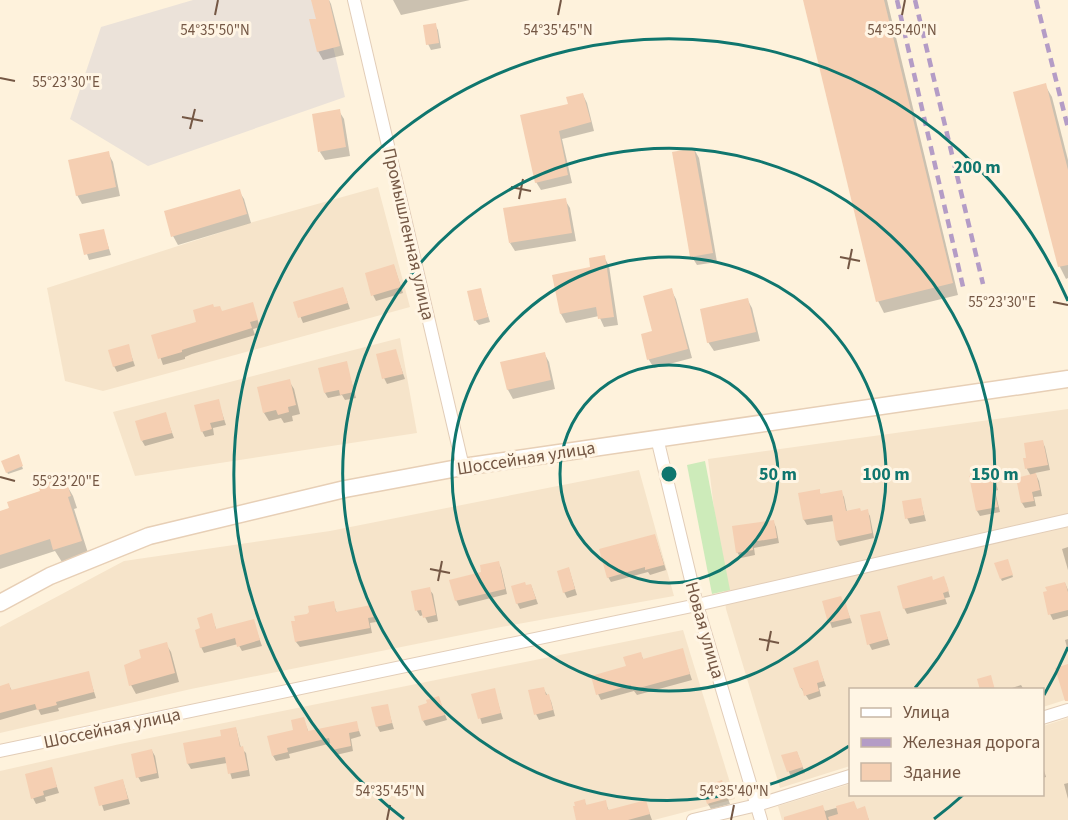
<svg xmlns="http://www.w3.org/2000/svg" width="1068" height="820" viewBox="0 0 1068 820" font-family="'Source Sans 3',sans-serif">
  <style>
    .residential { fill: #f6e4ca }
    .industrial { fill: #ebe2d9 }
    .green { fill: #cdebba }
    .shadow { fill: #0003 }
    .building { fill: #f5cfb2 }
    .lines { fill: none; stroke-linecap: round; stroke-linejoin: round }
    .minor-casing { stroke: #e2cdb8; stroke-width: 14 }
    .secondary-casing { stroke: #e7cfb6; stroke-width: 19 }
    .minor { stroke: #fff; stroke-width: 12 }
    .secondary { stroke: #fff; stroke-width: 16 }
    .rail { stroke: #b49cc6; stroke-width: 4.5; stroke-dasharray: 9 6; stroke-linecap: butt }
    .ticks { fill: none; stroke: #745744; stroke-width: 2 }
    .ring { fill: none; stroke: #0f766e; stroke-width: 3 }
    .labels { text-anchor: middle; stroke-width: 6; stroke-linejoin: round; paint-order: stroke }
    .street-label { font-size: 18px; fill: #745744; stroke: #fff5e4 }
    .ticks-label { font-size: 15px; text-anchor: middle; fill: #745744; stroke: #fff5e4; stroke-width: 6; stroke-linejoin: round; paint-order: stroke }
    .centre { fill: #0f766e; stroke: #fff5e4; stroke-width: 3 }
    .ring-label { font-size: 18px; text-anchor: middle; font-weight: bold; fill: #0f766e; stroke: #fff5e4; stroke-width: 6; stroke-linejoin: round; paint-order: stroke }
  </style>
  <rect width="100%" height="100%" fill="#fef2dc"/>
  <g class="residential">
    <path d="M378 187 410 307 103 391 65 381 47 288 253 222Z"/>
    <path d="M400 338 417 433 135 476 113 412Z"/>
    <path d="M1068 409V699L1043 707 1042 690H850V766L780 788 726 609 708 459Z"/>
    <path d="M639 470 674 596 501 627 191 689 0 733V627L124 561 330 531Z"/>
    <path d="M683 630 735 799 654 820H0V771L120 744Z"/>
    <path d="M1068 718V820H782L778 806 850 784V794H1042L1043 726Z"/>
  </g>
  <path class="industrial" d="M193 0H322L345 97 148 166 70 119 101 27Z"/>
  <path class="green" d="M705 461 730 590 712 594 687 465Z"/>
  <g class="shadow">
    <path d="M313 0H329L331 4 344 55 323 60 318 51V21Z"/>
    <path d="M393 0H470L401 15Z"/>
    <path d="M804 0H887L958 295 884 313 878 301Z"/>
    <path d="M435 25 438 30 441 48 431 50 428 44Z"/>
    <path d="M1045 85 1052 97 1068 160V278L1066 279 1060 267 1015 93Z"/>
    <path d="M583 95 587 103 594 131 562 139 572 183 541 190 536 182 570 105Z"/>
    <path d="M339 111 344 119 350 156 325 160 320 152Z"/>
    <path d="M694 149 699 158 717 262 697 265 692 257Z"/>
    <path d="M108 153 113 162 120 196 82 204 77 195Z"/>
    <path d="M239 191 244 199 251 223 178 245 173 236Z"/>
    <path d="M565 200 570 208 576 241 515 251 510 243Z"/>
    <path d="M103 230 111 255 89 260 81 236Z"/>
    <path d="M604 257 609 266 618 325 604 327 599 316 566 323 561 314 554 276 592 268Z"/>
    <path d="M394 266 403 293 376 301 373 295Z"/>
    <path d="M343 289 350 309 303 323 295 303Z"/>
    <path d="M480 290 490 322 479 325 475 320Z"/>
    <path d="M671 290 676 299 692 358 654 368 649 360 642 335 654 332Z"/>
    <path d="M747 299 752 308 760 341 714 351 708 342Z"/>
    <path d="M252 304 260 327 253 329 255 335 192 354 185 357V359L163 365 153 336 198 323 214 309 222 312Z"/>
    <path d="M128 346 135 366 117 372 114 366Z"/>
    <path d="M395 351 405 379 387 384 384 378Z"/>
    <path d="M544 353 549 362 555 389 513 399 508 390 502 363Z"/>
    <path d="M346 363 356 398 345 400 342 395 328 398 325 393Z"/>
    <path d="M289 381 294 389 300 414 292 416 293 421 284 423 281 418 269 421 264 413Z"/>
    <path d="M218 401 226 425 213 428 214 435 205 437 202 431Z"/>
    <path d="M165 414 174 438 145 446 142 441Z"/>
    <path d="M1042 441 1045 447 1050 470 1035 473 1039 481 1042 496 1034 497 1036 506 1025 508 1022 503 1017 479 1031 476 1027 469 1025 459Z"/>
    <path d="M19 458 23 469 8 474 7 472Z"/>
    <path d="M993 473 998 490 995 491 1000 512 980 516 977 511 970 477Z"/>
    <path d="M51 479 56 488 66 484 73 496 77 508 74 509 88 553 62 562 55 551 0 569V513L42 492Z"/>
    <path d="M819 491 821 495 841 492 844 497 847 512 867 511 870 516 874 538 840 546 837 541 834 521 807 525 804 520 800 494Z"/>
    <path d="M920 499 926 521 910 524 907 518Z"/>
    <path d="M773 521 776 527 779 543 754 548 755 555 741 558 737 552Z"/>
    <path d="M655 536 666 570 650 575 648 572 611 582 608 577Z"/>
    <path d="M1068 547V570L1062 549Z"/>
    <path d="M498 562 501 568 507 594 459 606 456 600 483 573Z"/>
    <path d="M1008 563 1013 577 1002 581 1001 579Z"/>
    <path d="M569 569 577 595 567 598 564 592Z"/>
    <path d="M946 583 950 597 945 598 947 604 907 614 904 608Z"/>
    <path d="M1065 583 1068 590V616L1053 620 1050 614Z"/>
    <path d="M531 585 538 604 520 609 517 603Z"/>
    <path d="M429 589 433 594 438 621 428 623 424 615 420 616 417 611 413 592Z"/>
    <path d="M823 602H844L852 623 832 628Z"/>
    <path d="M333 603 337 613 371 606 376 622 370 623 372 633 300 647 296 642 311 613Z"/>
    <path d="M879 613 890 645 872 650 869 644Z"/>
    <path d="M211 615 217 631 253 621 262 646 242 651 238 644 204 653 201 647 202 629Z"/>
    <path d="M1068 639V651L1065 640Z"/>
    <path d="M166 644 171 652 179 682 136 694 131 685 143 659Z"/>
    <path d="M682 650 692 680 637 695 634 691 601 700 598 694 640 654 644 660Z"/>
    <path d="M817 662 826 686 819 688 821 696 809 700 801 688Z"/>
    <path d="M88 673 96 698 58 708 59 711 41 715 38 709 0 720V687L9 685 12 691Z"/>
    <path d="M1021 685 1024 690H1006Z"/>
    <path d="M543 688 551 701 555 716 539 720 536 714Z"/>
    <path d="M494 690 503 719 482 724 473 695Z"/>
    <path d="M439 698 447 720 426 726 423 721Z"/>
    <path d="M387 706 394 729 380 732 377 726Z"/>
    <path d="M303 718 309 733 356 723 361 736 351 739 353 751 336 755 332 743 289 754 290 758 276 761 273 756 295 731Z"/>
    <path d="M236 729 241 748 246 753 250 776 232 779 227 763 191 769 188 764 185 744 222 737Z"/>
    <path d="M152 751 155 756 159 778 141 782 138 777Z"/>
    <path d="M797 752 805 773 791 777 783 756Z"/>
    <path d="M1042 764 1046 777 1042 778Z"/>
    <path d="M51 769 59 793 45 797 46 801 36 804 33 798Z"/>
    <path d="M123 781 130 804 104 811 96 788Z"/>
    <path d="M722 782 730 804 711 809 708 804Z"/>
    <path d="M1068 783V799L1064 784Z"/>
    <path d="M584 801 587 806 605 802 609 811 645 801 652 820H578Z"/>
    <path d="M854 803 857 810 864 808 869 820H799L822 807 825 811Z"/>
  </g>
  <g class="building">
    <path d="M311 0H329L340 46 317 52 309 19H316Z"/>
    <path d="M803 0H884L953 283 876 302Z"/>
    <path d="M436 23 439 43 426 45 423 25Z"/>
    <path d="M1046 83 1068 170V265L1058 267 1013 92Z"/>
    <path d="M583 93 591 122 559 131 568 175 535 183 520 115 568 104 566 97Z"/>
    <path d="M340 109 346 147 318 152 312 114Z"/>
    <path d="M694 148 713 253 690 257 672 152Z"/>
    <path d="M109 151 116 187 76 196 68 160Z"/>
    <path d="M240 189 247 214 171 237 164 211Z"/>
    <path d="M566 198 572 233 509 243 503 208Z"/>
    <path d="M104 229 109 249 84 255 79 234Z"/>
    <path d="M605 255 614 317 598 319 596 307 560 314 552 275 590 267 589 258Z"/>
    <path d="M394 264 401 287 371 296 365 273Z"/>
    <path d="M343 287 348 303 298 318 293 302Z"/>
    <path d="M481 288 488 317 474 321 467 291Z"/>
    <path d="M672 288 688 349 647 360 641 334 652 331 643 296Z"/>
    <path d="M748 298 756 332 707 343 700 309Z"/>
    <path d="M253 302 258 320 250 322 252 328 188 348 182 350V352L158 359 151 335 196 322 193 310 213 304 214 307 220 306 222 311Z"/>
    <path d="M129 344 133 361 113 367 108 350Z"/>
    <path d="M396 349 403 374 382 379 376 354Z"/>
    <path d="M545 352 551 380 507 390 500 362Z"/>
    <path d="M347 361 354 392 340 395 339 390 324 393 318 368Z"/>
    <path d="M290 379 296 405 288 407 289 412 278 415 276 410 263 413 257 387Z"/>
    <path d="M219 399 224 420 210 423 212 429 201 432 194 405Z"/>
    <path d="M166 412 172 433 141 441 135 421Z"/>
    <path d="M1043 440 1048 465 1025 469 1023 458H1026L1024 443Z"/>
    <path d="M19 454 23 466 6 473 1 461Z"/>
    <path d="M993 471 996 484 993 485 998 507 976 511 969 476Z"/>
    <path d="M1036 473 1040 490 1032 492 1034 501 1021 503 1016 478Z"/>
    <path d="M52 477 55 487 67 483 71 496 68 497 82 541 53 550 50 539 0 555V511L9 508 7 502 40 491 37 482Z"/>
    <path d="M820 489V494L842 490 846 511 860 508 861 511 868 509 872 533 836 541 832 515 803 520 798 493Z"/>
    <path d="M921 498 924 515 905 519 902 501Z"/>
    <path d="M774 520 777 538 752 542 753 550 736 553 732 526Z"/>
    <path d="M655 534 664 565 645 570V567L607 578 599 549Z"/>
    <path d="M1008 559 1013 575 1000 579 994 563Z"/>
    <path d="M499 561 505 589 455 601 449 580 481 572 480 565Z"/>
    <path d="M569 567 575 589 563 593 557 571Z"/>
    <path d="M932 576 933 580 944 576 949 591 943 593 945 599 903 609 897 586Z"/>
    <path d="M525 582 526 585 531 584 536 599 516 604 511 586Z"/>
    <path d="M1065 582 1068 592V610L1048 615 1043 592 1047 591 1045 587Z"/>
    <path d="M430 587 436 615 423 618 421 610 415 611 411 591Z"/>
    <path d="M841 596 843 601 845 600 850 618 828 623 822 601Z"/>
    <path d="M334 601 336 612 371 605 374 617 368 618 370 628 295 642 291 621H295L294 616 307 614 309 612 308 606Z"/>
    <path d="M880 611 888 639 867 645 860 615Z"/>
    <path d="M212 613 216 629 254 619 260 640 237 647 235 638 200 648 195 630 200 628 197 618Z"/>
    <path d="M167 642 175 673 129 686 124 665 141 658 139 650Z"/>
    <path d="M683 648 690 674 632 690 631 685 596 695 591 676 626 666 623 657 641 652 643 659Z"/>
    <path d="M818 660 824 681 817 683 819 691 804 696 802 688H800L793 668Z"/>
    <path d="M1068 664V701H1065L1055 668Z"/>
    <path d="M89 671 94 692 56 702 57 705 37 710 35 704 0 713V686L9 683 11 690Z"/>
    <path d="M991 675 995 690H980L977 679Z"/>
    <path d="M544 687 546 695 549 694 553 710 534 715 528 690Z"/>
    <path d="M495 688 501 713 478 719 471 694Z"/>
    <path d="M439 696 445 715 422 721 418 706 427 703 426 700Z"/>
    <path d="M388 704 392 723 376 727 371 707Z"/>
    <path d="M304 717 308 731 357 721 359 731 349 733 351 746 332 750 329 738 287 748 288 752 272 756 267 736 293 730 291 720Z"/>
    <path d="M236 727 240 747 243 746 248 770 228 774 225 757 187 764 183 743 221 736 220 730Z"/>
    <path d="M152 749 157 773 136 778 131 754Z"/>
    <path d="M797 751 803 767 787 772 781 755Z"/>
    <path d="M52 767 57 787 43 791 44 795 31 799 25 774Z"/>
    <path d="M123 779 128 799 99 806 94 787Z"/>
    <path d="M722 780 728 798 707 804 702 787Z"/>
    <path d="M585 799 586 805 606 800 608 810 646 800 650 814 628 820H576L573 806H575L574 802Z"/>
    <path d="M854 801 857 809 865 806 869 820H829L828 817 838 814 836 806Z"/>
    <path d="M823 805 827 820H784V817Z"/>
  </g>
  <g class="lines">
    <g class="minor-casing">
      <g id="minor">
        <path d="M354 0 463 467"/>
        <path d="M657 438 697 605 761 820"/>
        <path d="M1042 718 1068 710"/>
        <path d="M0 751 697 605 1068 520"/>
        <path d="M693 820 757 805 850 776"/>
      </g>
    </g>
    <g class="secondary-casing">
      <path id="secondary" d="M0 603 50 576 149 536 345 489 463 467 1068 379"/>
    </g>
    <use href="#minor" class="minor"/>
    <use href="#secondary" class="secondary"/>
    <g class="rail">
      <path d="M897 0 964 291"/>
      <path d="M915 0 983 284"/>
      <path d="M1036 0 1068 128"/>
    </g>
  </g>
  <path class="ticks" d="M215 15 218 0M558 15 561 0M902 15 905 0M0 78 15 81M182 117 203 121M190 129 195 109M511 187 531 191M519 199 523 179M840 257 860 261M848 269 852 249M1053 302 1068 305M0 477 15 481M430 569 450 573M438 581 442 561M759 639 779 643M767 651 771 631M387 820 390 805M731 820 734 805"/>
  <g class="ring">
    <circle cx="669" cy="474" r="109"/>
    <circle cx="669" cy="474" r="217"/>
    <path d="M849 746A326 326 0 1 1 915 688"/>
    <path d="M1068 647A435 435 0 0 1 1044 695M963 795A435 435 0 0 1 934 819M404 819A435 435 0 1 1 1068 301"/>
  </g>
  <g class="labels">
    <g class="street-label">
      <text transform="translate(409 234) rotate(77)" y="6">Промышленная улица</text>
      <text transform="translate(526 458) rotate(-9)" y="6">Шоссейная улица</text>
      <text transform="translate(705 630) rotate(74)" y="6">Новая улица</text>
      <text transform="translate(112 728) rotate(-12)" y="6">Шоссейная улица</text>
    </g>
  </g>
  <g class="ticks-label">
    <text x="215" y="35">54°35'50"N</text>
    <text x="558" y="35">54°35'45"N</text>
    <text x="902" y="35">54°35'40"N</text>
    <text x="66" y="87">55°23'30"E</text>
    <text x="1002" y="307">55°23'30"E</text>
    <text x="66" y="486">55°23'20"E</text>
    <text x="390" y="796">54°35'45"N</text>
    <text x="734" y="796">54°35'40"N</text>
  </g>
  <circle cx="669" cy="474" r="9" class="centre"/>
  <g class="ring-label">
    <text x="977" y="173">200 m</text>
    <text x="778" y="480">50 m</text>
    <text x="886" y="480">100 m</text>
    <text x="995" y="480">150 m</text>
  </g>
  <rect x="849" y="688" width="195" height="108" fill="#fff5e4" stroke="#c7b6a4" stroke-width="1.5"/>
  <rect x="861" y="708" width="30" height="9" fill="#ffffff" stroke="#c7b6a4" stroke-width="1.5"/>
  <text x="903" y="718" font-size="18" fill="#745744">Улица</text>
  <rect x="861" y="738" width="30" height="9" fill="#b49cc6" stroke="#c7b6a4" stroke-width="1.5"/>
  <text x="903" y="748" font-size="18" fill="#745744">Железная дорога</text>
  <rect x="861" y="763" width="30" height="18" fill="#f5cfb2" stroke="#c7b6a4" stroke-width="1.5"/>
  <text x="903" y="778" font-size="18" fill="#745744">Здание</text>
</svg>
